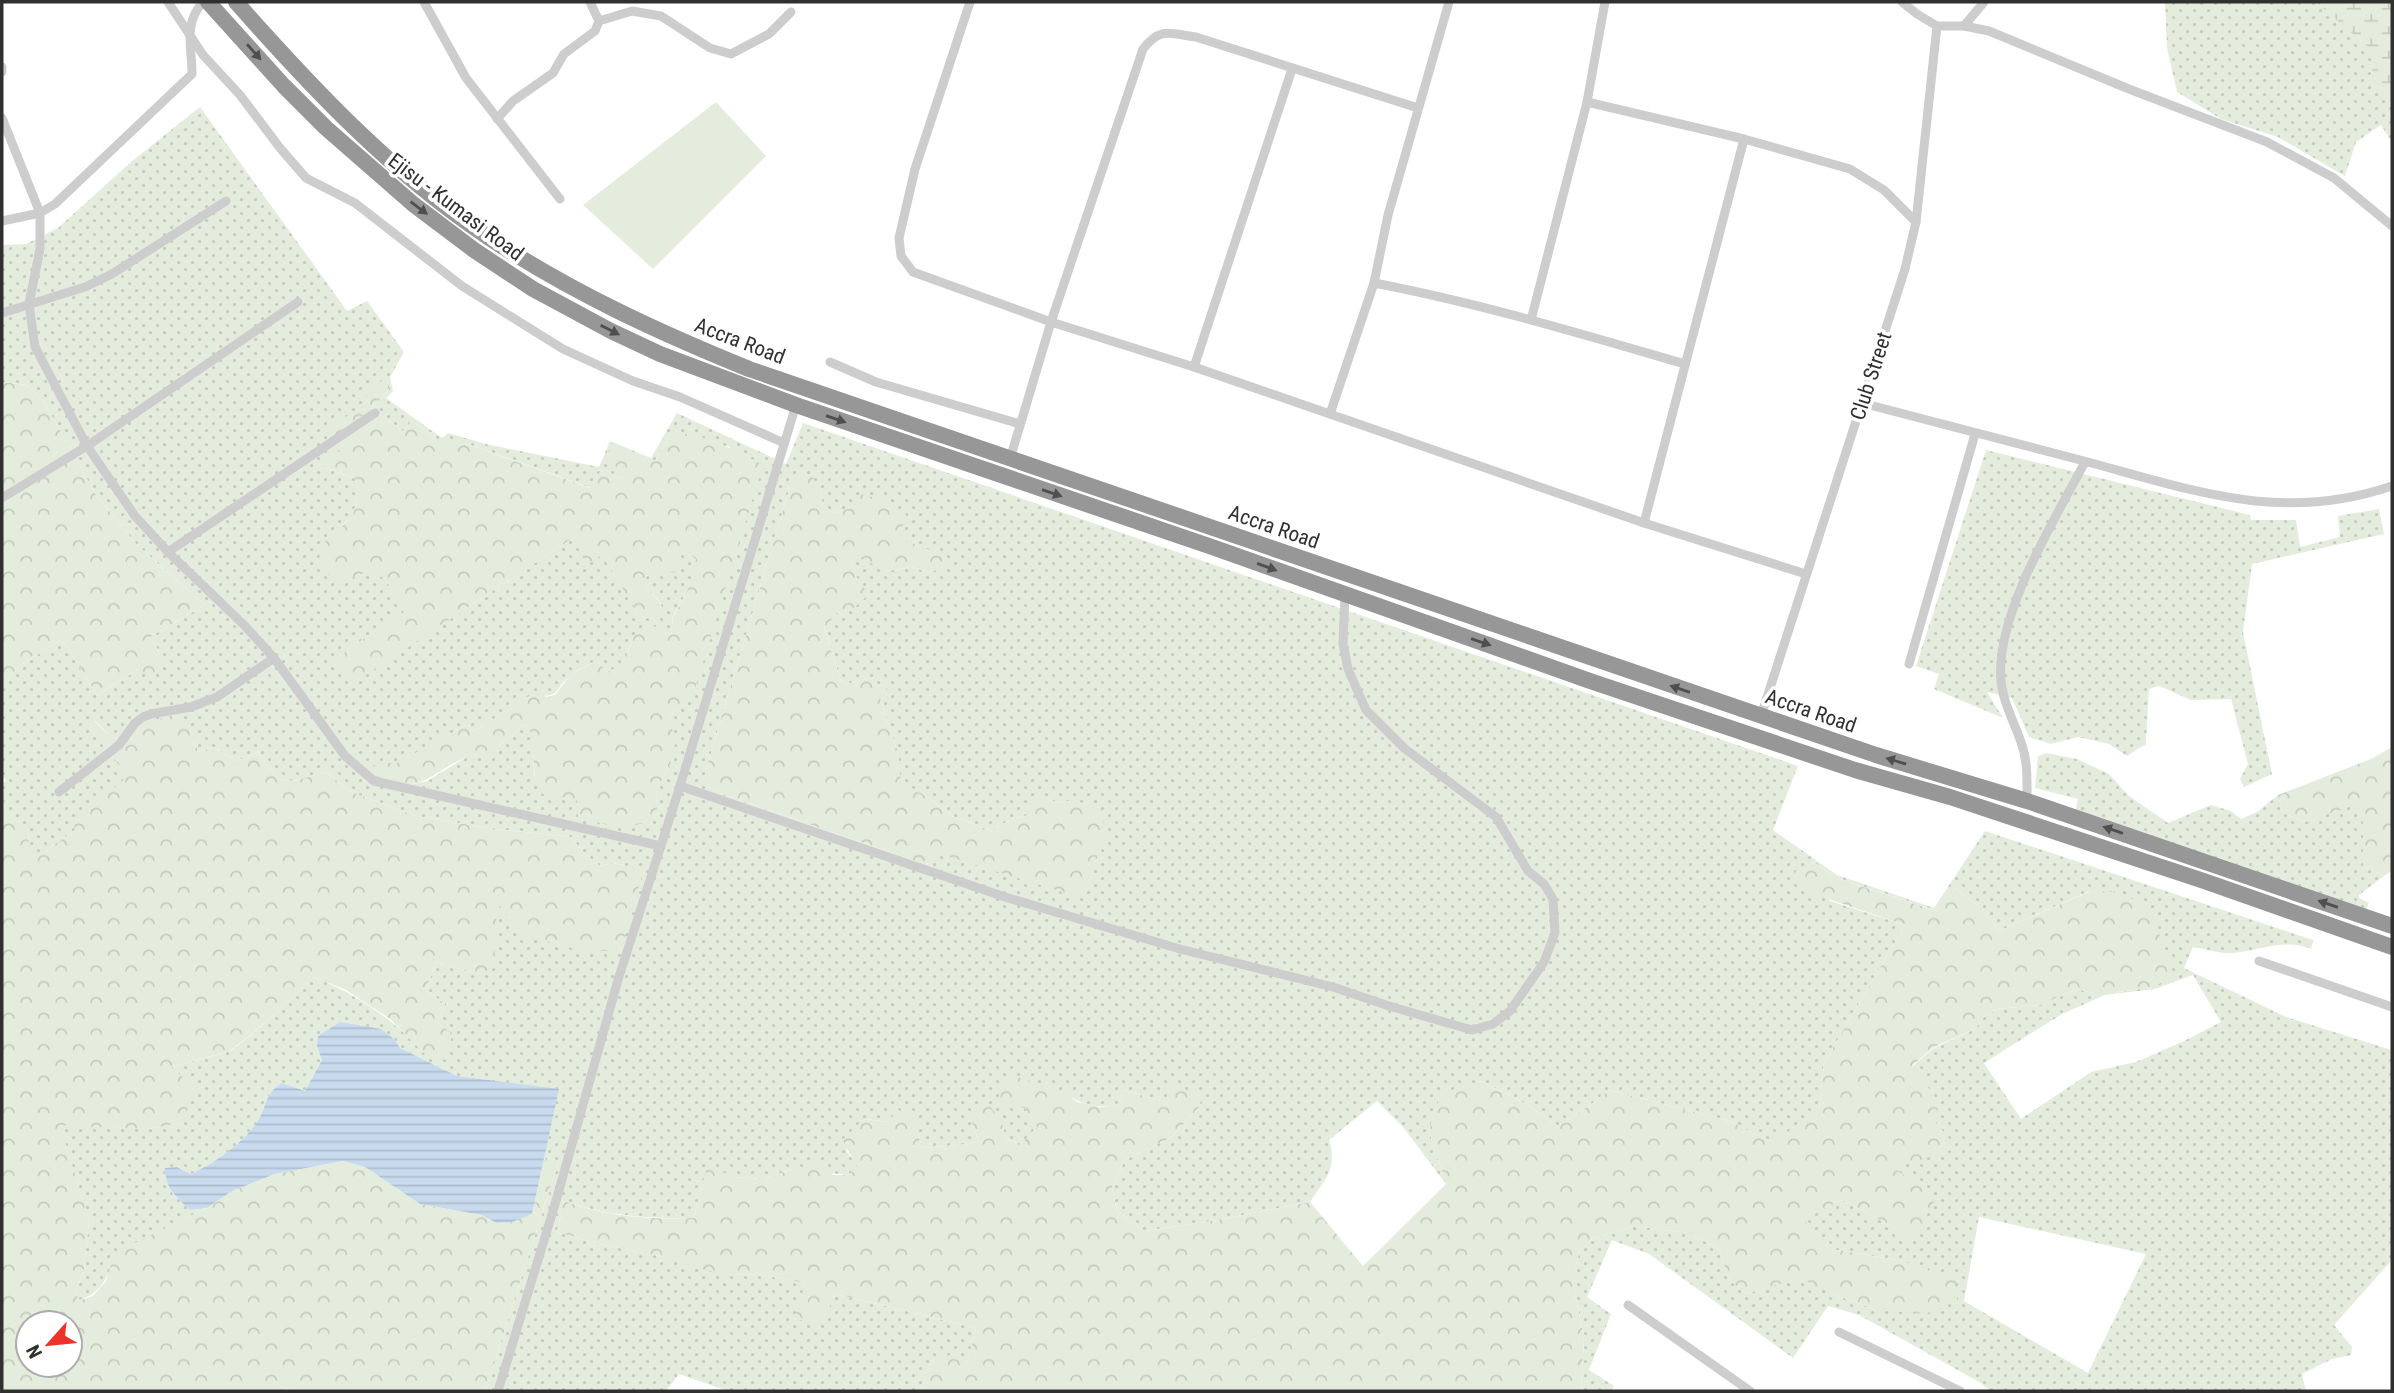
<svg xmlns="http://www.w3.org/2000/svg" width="2394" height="1393" viewBox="0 0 2394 1393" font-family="'Roboto Condensed',sans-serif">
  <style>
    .grass { fill: url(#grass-dots); fill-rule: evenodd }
    .forest { fill: url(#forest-crowns); fill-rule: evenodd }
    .wetland { fill: url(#wetland-marsh) }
    .pitch { fill: #e4eddd }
    .water { fill: url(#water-rules) }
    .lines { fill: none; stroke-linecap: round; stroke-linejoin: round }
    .street { stroke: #cdcdcd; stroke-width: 9 }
    .highway { stroke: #979797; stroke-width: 16 }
    .oneway { fill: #4f4f4f }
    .labels { text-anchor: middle; stroke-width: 7; stroke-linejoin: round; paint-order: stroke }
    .street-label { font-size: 21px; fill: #303030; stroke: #fff }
  </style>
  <defs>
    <pattern id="grass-dots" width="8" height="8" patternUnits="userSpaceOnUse" patternTransform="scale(1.75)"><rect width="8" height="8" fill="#e4eddd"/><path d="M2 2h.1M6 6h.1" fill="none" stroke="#c4ccbe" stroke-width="1.8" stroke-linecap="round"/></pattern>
    <pattern id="forest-crowns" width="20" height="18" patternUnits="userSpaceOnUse" patternTransform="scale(1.75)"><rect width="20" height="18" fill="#e4eddd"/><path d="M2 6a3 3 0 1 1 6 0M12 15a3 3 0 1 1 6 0" fill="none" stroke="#c4ccbe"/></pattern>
    <pattern id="wetland-marsh" width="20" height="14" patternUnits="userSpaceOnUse" patternTransform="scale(1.75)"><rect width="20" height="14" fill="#e4eddd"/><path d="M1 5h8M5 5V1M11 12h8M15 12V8" fill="none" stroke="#c4ccbe"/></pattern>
    <pattern id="water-rules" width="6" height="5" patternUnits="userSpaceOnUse" patternTransform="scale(1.75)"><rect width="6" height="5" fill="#c8dbee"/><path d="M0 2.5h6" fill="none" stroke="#acbccc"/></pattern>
  </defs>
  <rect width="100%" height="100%" fill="#fff"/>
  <g class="grass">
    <path d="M2165 2H2316L2377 54 2370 78 2392 100V143L2381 125 2356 142 2345 176 2278 137 2221 119 2177 92 2167 48Z"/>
    <path d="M200 107 347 311 367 301 404 352 390 377 393 391 386 398 442 438 448 433 486 444 599 467 610 441 651 458 677 413 786 464 803 423 1798 766 1773 830 1837 875 1934 908 1985 831 2313 940 2311 949C2284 938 2261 950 2233 953 2221 954 2206 949 2193 947L2184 968 2286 1017 2392 1050V1260L2334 1325 2352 1347 2351 1355 2332 1359 2302 1374 2306 1391H1990L1981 1383 1859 1315 1828 1306 1793 1358 1649 1254 1612 1240 1587 1297 1611 1314 1589 1370 1614 1386 1611 1391H1581L1584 1337 1572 1280 1580 1250 1592 1239 1633 1226 1690 1233 1719 1249 1729 1279 1745 1294 1800 1277 1838 1296 1877 1310 1898 1260 1836 1250 1801 1219 1842 1200 1890 1225 1893 1168 1918 1160 1930 1115 1941 1105 1912 1067 1932 1049 1975 1029 1984 1017 1997 1009 2040 1005 2076 989 2094 993H2113L2153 987 2090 891 1999 931 1982 909 1956 889 1938 911 1836 878 1812 861 1830 901 1905 925 1824 1063 1819 1112 1772 1143 1729 1121 1609 1090 1589 1106 1558 1126 1526 1104 1482 1081 1441 1094 1429 1131 1446 1184 1403 1127 1377 1101 1329 1140C1338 1169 1325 1179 1310 1202L1212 1221 1144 1231 1117 1211 1112 1187 1125 1160 1170 1138 1198 1109 1200 1101 1165 1102 1124 1090 1117 1105C1098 1108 1082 1106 1066 1093L1025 1108 1037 1127 1023 1143 1006 1140 1002 1123H972L979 1141 969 1144 923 1148 916 1130 889 1122 865 1119 846 1151 857 1163V1168L848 1175 792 1169 765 1179 734 1177 707 1167 694 1218C650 1219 607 1216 564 1201L557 1232 604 1245 664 1257 733 1275 757 1274 807 1283 818 1327 836 1294 976 1328 967 1364 934 1358 920 1391H728L679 1374 666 1391H485L559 1161 544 1157 558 1090 457 1076 400 1048 394 1039 317 1047 322 1060 305 1091 282 1083C266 1092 267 1104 259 1119 245 1142 215 1163 191 1174L177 1167 165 1177 173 1194 190 1210 207 1208 172 1225 113 1261C106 1282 99 1294 77 1301L76 1290 84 1269 89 1220 59 1124 148 1129 181 1123 184 1112 171 1067 231 1051 272 1017 314 977C358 995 394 1020 426 1055L445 1004 426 990 436 962 479 974 497 902 642 876C625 865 620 860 600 866L583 852 571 837 495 829 416 816 351 792 326 772 294 781 277 779 258 752 237 761 213 747 198 752 189 725 126 741 111 737 95 721 89 728 129 776 76 821 74 831 37 857 2 799V784L6 781 2 774V686L18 667 62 639 97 695 139 669 159 652 151 636 205 605 138 546 96 495 44 402 27 385 2 382V245L26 244 58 228 131 162ZM389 389 372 409 403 431 412 421 443 443 468 444 591 488 600 472 606 470 619 478 623 477V469L615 466 655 461 671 434 730 447 685 703 668 717 670 765 656 790 658 805 534 775 533 736 529 726 523 725 498 747 496 755 479 754 468 756 427 781 408 785 381 763 397 764 468 724 473 732 533 694C561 700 553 689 571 675 578 669 589 665 597 660L607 672C628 664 624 657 632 641 635 634 644 629 649 625L671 635 673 616 687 592 697 559 689 554 683 553 648 575 643 581C647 593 659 596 662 607L652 619 644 617 637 612 602 554 573 538 351 684 347 650 406 611 385 579 371 569 349 580 341 526 353 516 358 492 356 479 326 468 328 454 340 452 341 447 325 431 361 409 367 400ZM790 487 820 488 823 506 834 513 851 508 900 539 930 572 911 567 888 571 857 556 850 568 865 589 854 608 834 614 824 626 841 682 847 684 872 677 876 687 884 684 880 698 898 753 900 782 931 799 952 816 991 831 1008 821 1028 815 1045 798 1058 803 1068 801 1004 872 937 852 930 863 924 864 714 791 705 785V773ZM2193 975 2221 1022 2182 1042 2136 1062 2091 1072 2021 1119 1984 1063 2062 1014 2105 995 2155 989ZM1979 1217 2146 1254 2088 1373 1964 1301Z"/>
    <path d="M1986 450 2250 515 2251 520H2296L2300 547 2340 537 2338 516 2379 509 2384 534 2252 564 2243 632 2272 774 2244 787 2240 779 2248 764 2231 699 2191 700 2159 686 2149 689 2146 744 2127 756 2109 744 2078 737 2051 744 2029 737 2012 698 1987 692 2003 718 1934 689 1939 674 1916 666Z"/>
    <path d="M2047 753 2077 759 2109 774 2129 796 2168 823 2211 805 2231 811 2241 819 2257 812 2278 795 2283 813 2305 822 2360 802 2363 815V866L2384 876 2359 895V898L2369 903 2365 912 2075 813 2078 799 2035 788 2038 756Z"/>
  </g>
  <g class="forest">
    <path d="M385 378 389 382V389L372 409 403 431 412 421 443 443 447 441 468 444 590 488 600 472 606 470 619 478 623 477V469L604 463 612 443 655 461 671 434C696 429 741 453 763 465L695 689 685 703 668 717 676 740 670 765 656 790 658 805 654 818C626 833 607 825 578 817L577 799 542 794C528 773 538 748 528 726L523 725 499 746 496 755 487 759 479 754C435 762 424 804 371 774L370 768 381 763H397L468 724 473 732 532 694 539 692 546 697 555 695 570 675 597 660 607 672C637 661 623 634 649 624L671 635 673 617 687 592 696 559 689 554 683 553 678 556 680 566 677 572 648 575 644 581C647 594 659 596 662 608L652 619 644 617 637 612 602 555 588 563 573 538 352 684 339 673 337 661 347 650 405 611 385 579 371 570 349 580H332L319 559 323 543 353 516 358 492 356 479 326 468 321 462 328 453 339 452 341 448 324 431C337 418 356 415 367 401L366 393Z"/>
    <path d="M2 382 27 385 44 402 96 495 138 546 205 605 151 636 159 653 161 668 150 676 139 669 97 695 62 639 18 667 2 686Z"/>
    <path d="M802 477H812L820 488 823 506 834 513 851 508 860 494 885 500 906 514 900 539 947 556 948 567 930 572 911 567 888 571 857 557 850 568 865 589 866 597 854 608 834 614 830 623 824 627 841 682 847 684 872 677 876 687 884 684 888 693 880 698 898 753 901 782 931 799 952 816 991 831 1008 821 1028 815 1027 807 1033 796 1045 798 1058 803 1068 801 1097 804C1109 837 1112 838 1090 866 1094 881 1092 887 1082 898L937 853 930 863 924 864 714 791 705 785V773L790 487Z"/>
    <path d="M173 715 189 724 198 752 213 747 237 761 258 752 277 779 294 781 326 772 351 792 416 816 495 829 571 837 583 852 600 866C620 861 625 865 642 876L621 951 580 950 525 936 497 903 494 968 479 974 436 962 426 990 445 1004 438 1023 452 1033 447 1060 426 1055 390 1019 346 990 314 977 272 1017 230 1051 171 1067 195 1088 181 1123 148 1129 60 1125 89 1220 84 1269 76 1290 78 1301 93 1296 106 1281 112 1261 126 1247 207 1208 232 1191 275 1174 343 1161 365 1167 420 1204 482 1215 496 1223 532 1214 544 1157 559 1161 485 1391H294L286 1389 282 1391H2V799L38 856 74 831 75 821 128 776 89 728 94 721 111 737 126 741 144 723ZM28 1323H70V1365H28Z"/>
    <path d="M2392 747V871L2384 876 2363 866V815L2360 803 2305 822 2283 813 2278 795 2373 758Z"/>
    <path d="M1812 861 1836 878 1937 911 1956 889 1982 909 1999 931 2091 891 2118 892 2140 903 2152 915 2171 964 2172 977 2153 987 2113 993H2094L2076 989 2040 1005 1997 1009 1984 1017 1975 1029 1932 1048 1912 1066 1942 1106 1930 1116 1953 1143 1952 1150 1894 1168 1936 1198 1913 1241 1890 1225 1842 1200 1802 1219 1836 1250 1898 1260 1957 1276V1301L1925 1314 1877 1310 1838 1296 1800 1278 1745 1294 1729 1279 1719 1249 1690 1233 1633 1226 1592 1239 1580 1250 1572 1280 1584 1337 1581 1391H920L934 1358 949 1355 967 1364 976 1328 836 1294 819 1327 793 1317 806 1283 757 1274 733 1275 708 1271 664 1257 604 1245 557 1232 564 1201C606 1216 649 1220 694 1218L707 1166 734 1177 765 1179 792 1169 820 1163 833 1175H848L857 1168C856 1160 846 1151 843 1139L865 1119 889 1122 897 1109 921 1122 916 1130 923 1148 969 1144 979 1141 972 1123 971 1109 990 1106 1002 1123 1006 1140 1022 1143 1037 1127 1025 1108 999 1104 1002 1087 1008 1074 1066 1093 1077 1102 1101 1107 1117 1105 1124 1090 1165 1102 1173 1084 1195 1094 1201 1101 1198 1109 1170 1138 1125 1160 1112 1187 1117 1211 1144 1231 1212 1221 1310 1202 1363 1266 1446 1184 1429 1131 1441 1093 1482 1081 1526 1104 1558 1126 1589 1106 1609 1090 1729 1121 1771 1142 1819 1112 1824 1063 1905 925 1813 894 1798 882 1795 872Z"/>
  </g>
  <path class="wetland" d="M2316 2H2392V100L2370 79 2376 54Z"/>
  <path class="pitch" d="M716 102 766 156 653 269 583 205Z"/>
  <path class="water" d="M340 1022 381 1029 394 1039 400 1048 457 1076 559 1089 532 1214 512 1222 496 1223 482 1215 420 1204 365 1167 343 1161 275 1174 232 1191 207 1208 190 1210C177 1198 164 1187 165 1168L177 1167 191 1174C215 1163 245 1142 259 1119 267 1104 266 1092 282 1083L305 1091 322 1060 317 1047 318 1036Z"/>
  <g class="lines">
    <g class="street">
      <path d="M168 2 203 55 240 95 280 148 306 178 355 203 462 286 563 349 633 381 680 397 784 443"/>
      <path d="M424 2 466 78 560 199"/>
      <path d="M970 2 915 169 899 238 901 256 913 272 1051 322 1194 367 1644 523 1806 574"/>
      <path d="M1902 2 1917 14 1937 26H1964L1989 31 2129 89 2267 142 2334 178 2392 226"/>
      <path d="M599 21 632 11 661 16 710 48 731 54 769 34 791 12"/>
      <path d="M1964 26 1984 2"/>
      <path d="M2 67V72"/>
      <path d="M1587 102 1744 139 1850 169 1884 190 1916 222"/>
      <path d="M2 118 40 213V249L29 304 35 347 87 446 135 516 168 552 244 625 274 658 345 756 374 781 661 846"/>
      <path d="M497 119 513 101 553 73 564 54 595 31 599 21 590 2"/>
      <path d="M2 221 40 213 55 204 192 74C192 47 183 24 203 2"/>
      <path d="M1374 283C1479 303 1582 334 1685 364"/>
      <path d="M2 313 85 287 112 274 226 201"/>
      <path d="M1531 320 1587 102 1605 2"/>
      <path d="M830 362 876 382 1020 424"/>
      <path d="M1194 367 1292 69"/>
      <path d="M1862 403C1936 423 2010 442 2084 461 2193 490 2280 524 2392 486"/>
      <path d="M1330 414 1374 283 1388 215 1449 2"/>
      <path d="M1010 459 1051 322 1143 49C1161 26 1171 34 1196 37L1418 108"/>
      <path d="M2 498 87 446 298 302"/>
      <path d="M1644 523 1744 139"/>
      <path d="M168 552 375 413"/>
      <path d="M1909 664 1975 434"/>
      <path d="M1761 716 1905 269 1916 222 1937 26"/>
      <path d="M680 786 1005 897 1180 949 1333 987 1389 1006 1472 1030 1493 1024 1510 1011 1544 962 1555 933 1553 899 1544 884 1528 871 1496 817 1404 748 1366 710 1348 669 1343 644 1345 595"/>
      <path d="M59 792 119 745 135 723 143 717 151 714 191 707 217 697 274 658"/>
      <path d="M2027 801C2027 781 2028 761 2021 742 2014 722 2003 702 2001 681 1995 615 2055 519 2085 462"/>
      <path d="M2259 961 2392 1007"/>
      <path d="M1628 1305 1750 1391"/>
      <path d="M1839 1332 1960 1391"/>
      <path d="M498 1391 556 1201 618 980 680 786 796 405"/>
    </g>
    <g class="highway">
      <path d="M208 2 284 86 326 128 413 204 474 250 533 289 611 331 660 354 796 405 1212 547 1590 681 1855 770 1950 797 2204 881 2392 947"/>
      <path d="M236 2C312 88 392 173 488 237 571 292 658 332 749 369L1876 755 2027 801 2392 926"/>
    </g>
  </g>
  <defs><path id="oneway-solid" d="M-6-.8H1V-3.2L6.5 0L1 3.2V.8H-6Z" transform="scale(1.75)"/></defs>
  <g class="oneway">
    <use href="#oneway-solid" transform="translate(254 52) rotate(48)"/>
    <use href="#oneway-solid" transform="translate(419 208) rotate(37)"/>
    <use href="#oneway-solid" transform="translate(610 330) rotate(27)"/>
    <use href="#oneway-solid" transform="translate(836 419) rotate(19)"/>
    <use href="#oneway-solid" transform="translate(1052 493) rotate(19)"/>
    <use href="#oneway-solid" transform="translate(1267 567) rotate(20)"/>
    <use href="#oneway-solid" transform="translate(1481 642) rotate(19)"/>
    <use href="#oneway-solid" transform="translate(1680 689) rotate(-161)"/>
    <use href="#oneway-solid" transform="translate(1896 761) rotate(-163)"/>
    <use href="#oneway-solid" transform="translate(2113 830) rotate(-161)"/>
    <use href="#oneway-solid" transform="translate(2328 904) rotate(-161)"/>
  </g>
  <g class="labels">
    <g class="street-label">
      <text transform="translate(456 207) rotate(37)" y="7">Ejisu - Kumasi Road</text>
      <text transform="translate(740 341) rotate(21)" y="7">Accra Road</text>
      <text transform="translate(1871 376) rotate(-72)" y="7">Club Street</text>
      <text transform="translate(1274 527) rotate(19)" y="7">Accra Road</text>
      <text transform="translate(1811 711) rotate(19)" y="7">Accra Road</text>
    </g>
  </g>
  <rect width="2394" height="1393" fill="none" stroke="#303030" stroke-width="7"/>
  <g transform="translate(49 1344) rotate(243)"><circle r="33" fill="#ffffff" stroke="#acacac" stroke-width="2"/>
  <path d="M0-5L12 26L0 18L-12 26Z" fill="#ee322a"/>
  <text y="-10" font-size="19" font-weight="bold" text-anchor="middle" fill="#303030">N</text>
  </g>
</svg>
